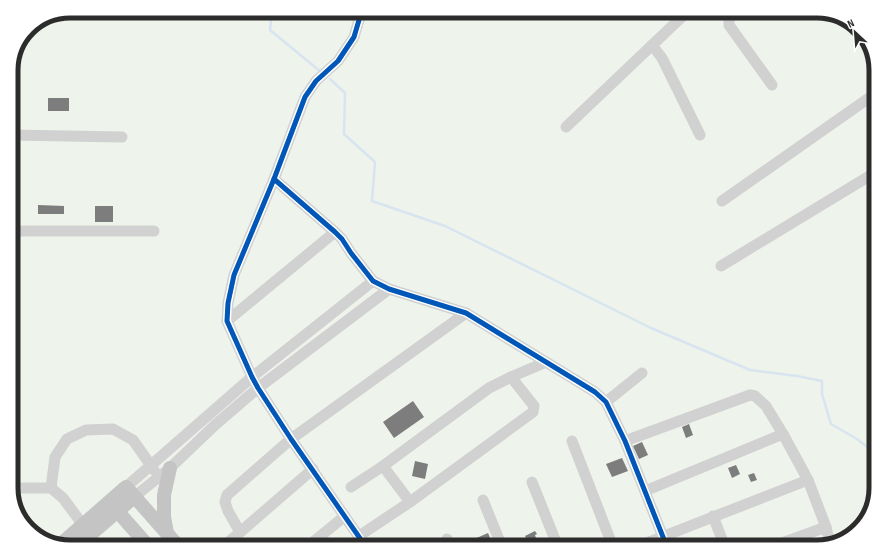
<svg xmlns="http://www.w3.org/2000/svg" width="887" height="558" viewBox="0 0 887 558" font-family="'Sofia Sans Condensed',sans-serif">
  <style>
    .green { fill: #eef3eb }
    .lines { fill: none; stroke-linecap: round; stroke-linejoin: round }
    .stream { stroke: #d8e4ef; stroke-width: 2.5 }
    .building { fill: #7d7d7d }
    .minor { stroke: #d1d1d1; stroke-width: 11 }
    .major { stroke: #c4c4c4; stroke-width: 14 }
    .cycleway-casing { stroke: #fff; stroke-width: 8 }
    .cycleway { stroke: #0057b8; stroke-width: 5 }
    .rim { fill: none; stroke: #2c2c2c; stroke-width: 5 }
  </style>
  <rect width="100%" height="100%" fill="#fff"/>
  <path class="green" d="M70 11H817L849 21 868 40 876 67V488L866 520 846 539 817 547H70L38 537 19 517 11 491V67L29 28Z"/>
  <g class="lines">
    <g class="stream">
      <path d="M272 11 270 30 321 72"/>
      <path d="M330 79 345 93 344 134 375 162 372 201 445 226 651 328 750 370 797 376 822 381V394L831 424 857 439 876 454"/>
    </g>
  </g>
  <g class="building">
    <rect x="48" y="98" width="21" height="13"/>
    <path d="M38 205 64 206V214H38Z"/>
    <rect x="95" y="206" width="18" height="16"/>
    <path d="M413 401 424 417 394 438 383 422Z"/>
    <path d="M689 424 693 435 686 438 682 427Z"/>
    <path d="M642 442 648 455 639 459 633 446Z"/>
    <path d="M622 458 628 471 612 477 606 464Z"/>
    <path d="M415 461 428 464 425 479 412 476Z"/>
    <path d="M736 465 740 474 732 478 728 468Z"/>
    <path d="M754 473 757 480 751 482 748 475Z"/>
    <path d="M535 531 537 534 535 535 536 538 531 541 529 539 527 540 525 536Z"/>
    <path d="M488 533 491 540 475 547 472 540Z"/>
  </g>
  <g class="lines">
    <g class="minor">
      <path d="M358 11 359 20 354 37 338 61 316 81 305 97 274 179 234 275 228 303 227 321 252 377 258 388 291 439 366 547"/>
      <path d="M729 11V25L772 85"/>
      <path d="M652 45 662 58 700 135"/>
      <path d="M566 127 688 11"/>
      <path d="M11 135 122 137"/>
      <path d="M274 179 335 232 342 239 351 253 373 281 389 289 466 313 595 392 606 402 625 441 667 547"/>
      <path d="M722 201 876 93"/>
      <path d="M11 231H154"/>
      <path d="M721 266 876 172"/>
      <path d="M876 312 874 314 876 319"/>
      <path d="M227 321 335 232"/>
      <path d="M606 402 642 373"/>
      <path d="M572 441 613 547"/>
      <path d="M625 441 750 395 755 396 766 406 783 434 808 480 826 527 830 544"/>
      <path d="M383 466 410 502"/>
      <path d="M532 482 558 547"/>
      <path d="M126 487 252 377 373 281"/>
      <path d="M351 487 383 466 489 388 511 377 546 362"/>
      <path d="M11 488H51L63 498 83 525"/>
      <path d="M51 488 55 457 67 439 86 430 113 429 133 440 154 470"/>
      <path d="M645 491 783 434"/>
      <path d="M134 497 170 468 215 425 258 388 389 289"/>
      <path d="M483 500 502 547"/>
      <path d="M713 516 725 547"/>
      <path d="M240 532 228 511 225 502 227 495 291 439 466 313"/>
      <path d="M359 536 410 502 533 412 534 406 511 377"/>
      <path d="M447 539 450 547"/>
      <path d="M223 547 313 469"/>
      <path d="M307 547 345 516"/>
      <path d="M636 547 808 480"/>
      <path d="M771 547 826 527"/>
    </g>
    <g class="major">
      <path d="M112 505 149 547"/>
      <path d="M167 533 164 517V495L170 468"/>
      <path d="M61 544 126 487 179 547"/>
      <path d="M76 547 134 497"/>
      <path d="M96 547C104 545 113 545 121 547"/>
    </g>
    <g class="cycleway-casing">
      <g id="cycleway">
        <path d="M358 11 359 20 354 37 338 61 316 81 305 97 274 179 234 275 228 303 227 321 252 377 258 388 291 439 366 547"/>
        <path d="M274 179 335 232 342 239 351 253 373 281 389 289 466 313 595 392 606 402 625 441 667 547"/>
      </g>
    </g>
    <use href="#cycleway" class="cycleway"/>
  </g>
  <path d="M0 0H887V558H0ZM70 18H817A52 52 0 0 1 869 70V488A52 52 0 0 1 817 540H70A52 52 0 0 1 18 488V70A52 52 0 0 1 70 18Z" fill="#fff" fill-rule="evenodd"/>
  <path class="rim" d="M70 18H817A52 52 0 0 1 869 70V488A52 52 0 0 1 817 540H70A52 52 0 0 1 18 488V70A52 52 0 0 1 70 18Z"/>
  <g transform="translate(855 32) rotate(334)" stroke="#ffffff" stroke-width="3" paint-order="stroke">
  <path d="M0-3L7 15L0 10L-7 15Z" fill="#2c2c2c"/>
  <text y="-6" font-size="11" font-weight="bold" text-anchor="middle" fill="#2c2c2c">N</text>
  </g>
</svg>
